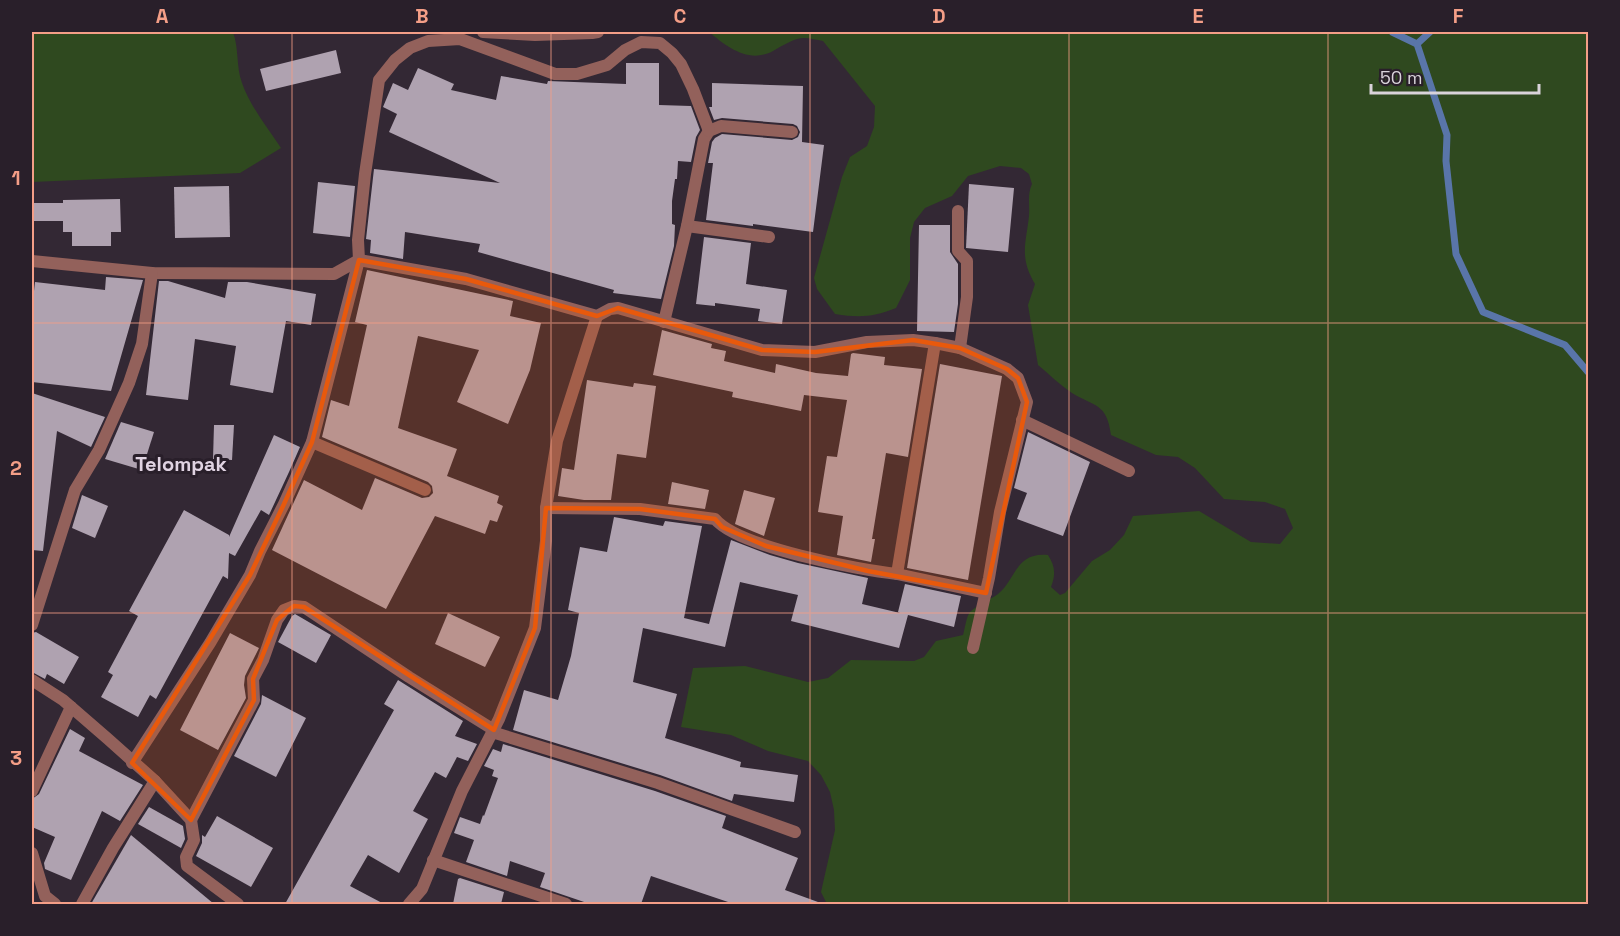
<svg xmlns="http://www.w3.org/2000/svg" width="1620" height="936" viewBox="0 0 1620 936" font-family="'Space Grotesk',sans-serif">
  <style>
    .green { fill: #2f491f }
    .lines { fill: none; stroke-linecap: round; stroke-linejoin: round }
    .stream { stroke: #5975a9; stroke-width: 7 }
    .building { fill: #afa2b0 }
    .street { stroke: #93615b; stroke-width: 12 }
    .marked { fill: #e8590c; fill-opacity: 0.2; stroke: #e8590c; stroke-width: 4.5; stroke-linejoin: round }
    .grid { fill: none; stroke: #f49e87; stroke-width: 1.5; stroke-opacity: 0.55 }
    .labels { text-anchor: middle; stroke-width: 6; stroke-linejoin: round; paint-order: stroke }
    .neighbourhood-label { font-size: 20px; font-weight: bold; fill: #e0d3e2; stroke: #291f2a }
    .neatline { fill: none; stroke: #f49e87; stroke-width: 2 }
    .grid-label { font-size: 20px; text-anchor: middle; font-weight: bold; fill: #f49e87 }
  </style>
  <rect width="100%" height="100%" fill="#332834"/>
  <g class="green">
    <path d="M32 32H233C239 48 236 67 242 83 250 106 267 127 281 148L240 173 32 182Z"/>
    <path d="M709 32H1588V904H827L821 892 835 830 834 810 830 792 821 775 808 761 768 751 731 735 681 727 693 668 745 666 808 682 828 678 851 660 914 661 924 657 936 641 963 635C965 629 966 617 970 612 977 605 990 600 998 594 1016 580 1015 552 1048 555 1055 566 1056 574 1051 587L1060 595 1065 593 1092 561 1110 550 1124 535 1133 516 1199 511 1251 542 1280 544 1293 528 1285 509 1265 502 1224 499 1195 468 1178 457 1156 455 1111 435C1107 403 1095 407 1072 393 1060 385 1049 374 1038 365L1028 305 1035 284C1019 257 1026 244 1029 216 1030 204 1027 195 1032 184L1029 174 1021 168 1000 166 968 176 952 196 925 208 914 222 910 238V280L896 308C873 317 860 318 835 314L817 289 814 278 842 177 850 157 867 146 874 127 875 106 823 41C817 40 810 38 804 38 794 38 782 46 773 51 749 64 727 47 709 32Z"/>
  </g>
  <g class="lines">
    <g class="stream">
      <path d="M1392 32 1417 44 1447 135 1446 161 1456 254 1483 312 1565 345 1588 372"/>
      <path d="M1417 44 1430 32"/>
    </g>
  </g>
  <g class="building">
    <path d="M336 50 341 73 266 91 260 69Z"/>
    <path d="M626 63H659V105L691 106 700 130 696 137 691 162 678 161 677 179H675L672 201V224L675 225 674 246 661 299 613 293 614 290 478 252 480 244 405 232 403 259 370 253 371 240 366 239 374 169 500 183 389 132 397 114 383 107 393 83 408 90 418 68 454 84 451 90 496 100 501 76 547 84 548 81 626 84Z"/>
    <path d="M712 83 803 86 802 142 824 145 813 232 753 224V226L706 220 713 163H708L712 142 715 138 722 134 792 140 798 137 800 132 797 126 793 124 722 118 714 120 709 107H712Z"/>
    <path d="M318 182 355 186 350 237 313 233Z"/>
    <path d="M969 184 1014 188 1008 252 966 248Z"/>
    <path d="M229 186 230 237 175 238 174 187Z"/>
    <path d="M120 199 121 232H111V246H72V232H63V221H32V203H63V200Z"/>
    <path d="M919 225H950V252L958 264V304L954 332 917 331Z"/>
    <path d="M704 237 751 243 746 284 787 290 782 324 758 321 760 309 715 303V306L696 304Z"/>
    <path d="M367 270 513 301 510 316 541 323 530 370 508 424 457 402 479 350 418 336 398 428 457 449 447 476 499 496 497 503 503 506 497 522 490 520 485 534 435 516 386 609 272 550 304 480 362 510 375 478 422 498 429 497 433 493 432 486 428 482 322 437 331 400 349 406 367 325 355 322Z"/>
    <path d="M106 277 143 280 111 391 32 382V309L35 282 105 290Z"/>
    <path d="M159 281H168L225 298 228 282H247L316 294 311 325 286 321 273 393 230 385 236 346 195 339 188 400 146 395Z"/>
    <path d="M662 330 712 344 711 348 726 351 724 361 775 373 776 364 816 373 848 376 851 354 853 353 885 357 884 365 922 369 908 457 886 453 872 539H875L871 562 837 555 843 516 818 512 827 456 837 457 847 400 804 395 801 411 732 397 733 392 653 375Z"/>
    <path d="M940 364 1002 376 968 580 907 568Z"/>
    <path d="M587 380 633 387 634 383 656 386 646 458 617 454 611 500H584L558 496 562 468 574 470Z"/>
    <path d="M32 393 105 417 91 447 57 431 43 551 32 550Z"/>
    <path d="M121 422 154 432 142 470 105 459Z"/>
    <path d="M214 425H234L232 460 213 459Z"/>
    <path d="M1028 432 1090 462 1063 536 1017 519 1027 493 1014 488Z"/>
    <path d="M274 435 300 447 289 472 269 515 261 510 235 556 229 553 228 579 223 576 156 699 150 695 138 717 101 697 113 675 108 672 138 616 129 611 184 510 229 535V537Z"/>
    <path d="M672 482 709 490 705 509 668 504Z"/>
    <path d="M744 490 775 498 764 536 735 524Z"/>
    <path d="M82 495 108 506 95 538 72 528Z"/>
    <path d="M614 517 663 526 665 521 702 526 684 618 709 624 731 540 770 555 798 563 868 578 862 604 900 613 898 612 905 584 961 596 954 627 908 615 899 648 791 621 798 595 740 582 725 647 643 628 633 682 677 694 665 738 741 762 740 767 798 775 794 802 734 794 732 801 660 775 513 730 524 690 558 700 571 656 579 613 568 610 580 547 607 552Z"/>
    <path d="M448 613 500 637 485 667 435 644Z"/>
    <path d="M295 614 331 635 316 663 278 642 292 616Z"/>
    <path d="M36 632 79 657 64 684 47 674 45 679 32 672V633Z"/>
    <path d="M230 633 259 648 245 676 244 685 246 698 218 750 180 730Z"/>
    <path d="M398 680 463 721 455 736 477 744 468 761 457 757 446 778 435 772 413 811 428 819 399 873 368 855 350 886 384 904H285L394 710 384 704Z"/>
    <path d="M262 695 306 718 276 777 234 756 261 704Z"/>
    <path d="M70 729 85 738 79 751 143 785 120 821 102 811 71 880 45 869 44 863 55 837 32 827V799L39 794Z"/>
    <path d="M503 744 655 791 726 816 722 828 798 858 785 890 818 902V904H734L651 876 641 904H590L540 887 545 873 510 861 507 876 466 862 474 840 454 833 460 817 480 824 483 815 484 816 498 778 492 776 494 770 484 766 493 749 501 752Z"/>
    <path d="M149 807 183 826 185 839 181 848 138 824Z"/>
    <path d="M217 816 273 848 251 887 196 856 202 843V835L205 837Z"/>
    <path d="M131 835 214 904H91Z"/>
    <path d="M460 878 504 892 501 904H453L458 879Z"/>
  </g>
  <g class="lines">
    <g class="street">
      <path d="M483 32 535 35 592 33 598 32"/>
      <path d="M958 211V251L967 261V297L960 348"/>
      <path d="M687 226 769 237"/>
      <path d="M32 261 152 273 334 274 359 260 466 279 597 316 610 309 618 308 762 350 815 352 867 342 913 340 935 343 960 348 1007 369 1018 378 1027 402 1000 512 989 578 973 648"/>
      <path d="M664 322 687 226 704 139 709 131 721 126 792 132"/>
      <path d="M1022 420 1129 471"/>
      <path d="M312 442 425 490"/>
      <path d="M546 508 640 509 715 519C738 547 859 570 897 574L935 343"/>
      <path d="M897 574 986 593"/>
      <path d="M32 625 75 490 99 450 129 383 142 344 152 273"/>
      <path d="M32 680 63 700 108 739 155 781 191 820 194 840 186 857 187 866 238 904"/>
      <path d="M492 732 658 783 795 832"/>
      <path d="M132 763 210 643 250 575 260 551 284 504 312 442 359 260 358 240 365 174 379 80 395 60 410 48 428 41 460 39 555 74H577L607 65 625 50 641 42 660 43 672 53 681 64 693 89 709 131"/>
      <path d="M32 791 71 707"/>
      <path d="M191 820 254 700 253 679 263 660 277 620 284 610 294 606 304 607 409 677 494 730"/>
      <path d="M32 853 45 896 55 904"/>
      <path d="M433 860 566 904"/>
      <path d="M82 904 113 848 155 781"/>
      <path d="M409 904 422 889 462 791 499 719 535 628 546 541V508L557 441 597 316"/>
    </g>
  </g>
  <path class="marked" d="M359 260 466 279 597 316 618 308 762 350 815 352 913 340 960 348 1007 369 1018 378 1027 402 986 593 868 571 766 546 722 527 715 519 640 509 546 508 535 628 494 730 304 607 294 606 277 620 253 679 254 700 191 820 132 763 250 575 284 504 312 442Z"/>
  <path class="grid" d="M292 32V904M551 32V904M810 32V904M1069 32V904M1328 32V904M32 323H1588M32 613H1588"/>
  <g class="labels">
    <g class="neighbourhood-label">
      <text x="181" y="471">Telompak</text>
    </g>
  </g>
  <rect width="1620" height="936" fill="none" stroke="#291f2a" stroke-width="66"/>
  <path d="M1371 84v9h168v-9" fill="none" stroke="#d9d3da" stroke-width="3"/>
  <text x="1380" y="84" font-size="18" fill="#d9d3da" stroke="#291f2a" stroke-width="4.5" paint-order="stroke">50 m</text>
  <rect x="33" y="33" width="1554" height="870" class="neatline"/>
  <g class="grid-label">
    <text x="162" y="23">A</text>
    <text x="422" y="23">B</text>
    <text x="680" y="23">C</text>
    <text x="939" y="23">D</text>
    <text x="1198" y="23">E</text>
    <text x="1458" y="23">F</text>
    <text x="16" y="185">1</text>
    <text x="16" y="475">2</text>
    <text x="16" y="765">3</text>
  </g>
</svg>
